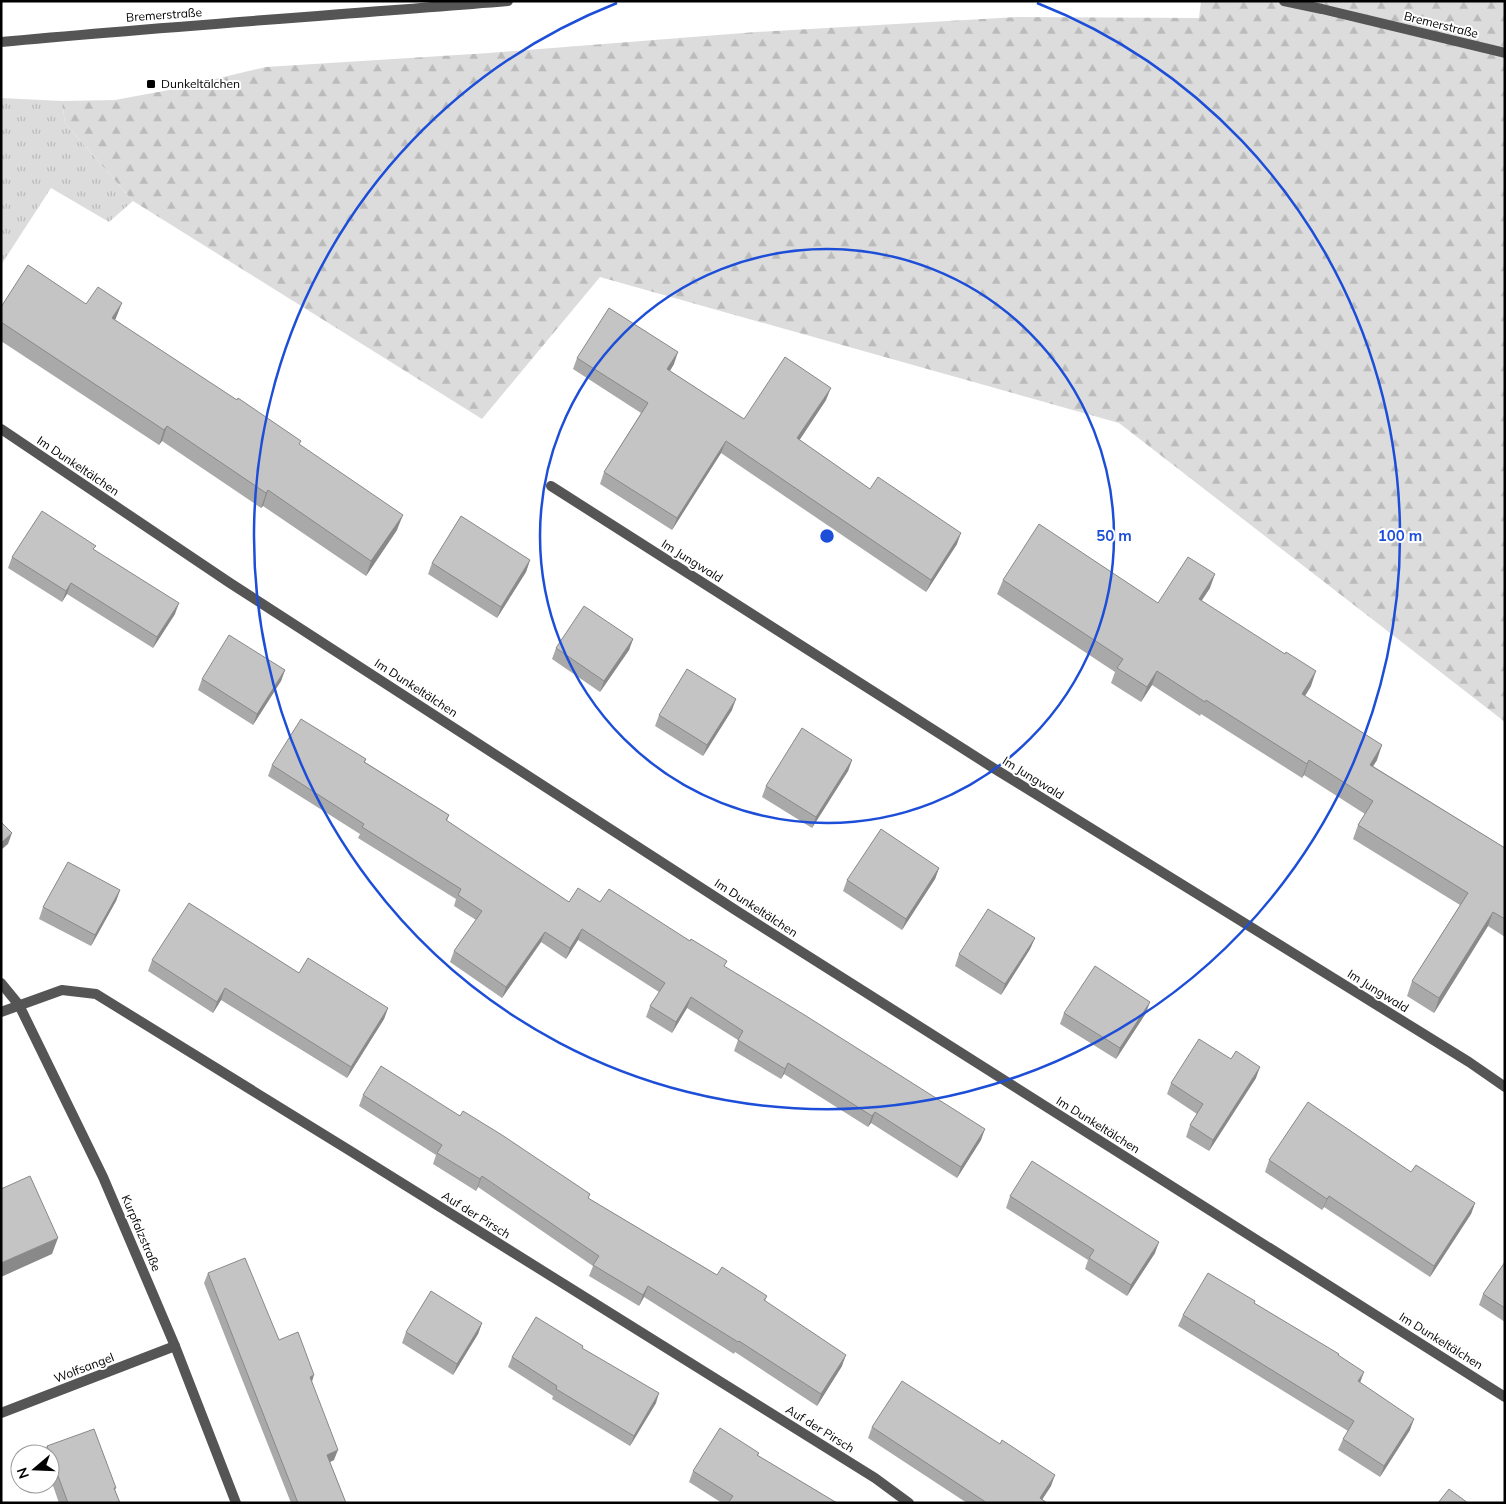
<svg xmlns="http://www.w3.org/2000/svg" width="1506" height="1504" viewBox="0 0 1506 1504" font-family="Mulish,sans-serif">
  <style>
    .grass { fill: url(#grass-tufts) }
    .forest { fill: url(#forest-firs) }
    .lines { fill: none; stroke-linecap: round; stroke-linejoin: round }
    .street { stroke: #555; stroke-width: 10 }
    .wall { fill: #a9a9a9 }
    .shaded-wall { fill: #898989 }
    .building { fill: #c4c4c4; stroke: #898989 }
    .ring { fill: none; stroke: #1d4ed8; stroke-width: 2.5 }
    .poi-dot { fill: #000; stroke: #fff; stroke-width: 2 }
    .labels { text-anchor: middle; stroke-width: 4; stroke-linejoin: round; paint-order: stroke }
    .street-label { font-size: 12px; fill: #000; stroke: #fff }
    .poi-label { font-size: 12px; fill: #000; stroke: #fff; text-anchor: start }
    .centre { fill: #1d4ed8; stroke: #fff; stroke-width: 2.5 }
    .ring-label { font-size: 15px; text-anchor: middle; font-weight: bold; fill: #1d4ed8; stroke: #fff; stroke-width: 4; stroke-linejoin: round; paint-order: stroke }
  </style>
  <defs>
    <pattern id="grass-tufts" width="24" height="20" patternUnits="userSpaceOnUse" patternTransform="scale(1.25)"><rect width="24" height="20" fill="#dcdcdc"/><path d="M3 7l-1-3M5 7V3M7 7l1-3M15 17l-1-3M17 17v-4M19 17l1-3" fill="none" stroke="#bbb"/></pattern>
    <pattern id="forest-firs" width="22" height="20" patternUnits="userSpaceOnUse" patternTransform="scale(1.25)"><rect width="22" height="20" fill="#dcdcdc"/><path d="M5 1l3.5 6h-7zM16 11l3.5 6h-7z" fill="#bbb"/></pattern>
  </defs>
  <rect width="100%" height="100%" fill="#fff"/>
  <path class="grass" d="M1 98 62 101 65 123 133 201 109 222 51 188 1 265Z"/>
  <path class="forest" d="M1201 1H1505V722L1119 423 600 277 482 419 133 201 65 123 62 101 115 100 169 90 266 67 489 53 756 32 1017 17 1199 18Z"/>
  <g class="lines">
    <g class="street">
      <path d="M1284 1 1322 9 1505 53"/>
      <path d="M1 42C170 26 339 15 508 1"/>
      <path d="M1 429 230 583 737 911 1505 1397"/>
      <path d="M551 486 995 769 1469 1062 1505 1087"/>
      <path d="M1 983 19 1005 103 1177 175 1346 236 1503"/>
      <path d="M1 1012 62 990 96 994 352 1152 875 1478 909 1503"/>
      <path d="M1 1413 175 1346"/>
    </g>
  </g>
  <g class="wall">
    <path d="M86 304 116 318 115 320 300 445 397 530 366 576 263 506 261 508 162 441 159 445 1 341V307Z"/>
    <path d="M577 358 674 364 670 371 744 419 826 400 799 440 870 489 957 544 926 592 721 453 672 530 600 484 604 472 641 413 573 369Z"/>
    <path d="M94 550 175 614 153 648 67 594 62 602 8 568 12 557Z"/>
    <path d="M530 560 526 572 497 618 428 574 432 563Z"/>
    <path d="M1003 580 1158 603 1210 588 1201 601 1311 686 1305 696 1377 760 1373 766 1505 848V937L1488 926 1434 1013 1407 996 1412 981 1460 905 1353 839 1358 825 1365 814 1304 775 1302 778 1201 714 1200 716 1152 685 1141 702 1111 683 1115 672 997 594Z"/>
    <path d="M633 639 629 650 600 692 552 659 556 648Z"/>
    <path d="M285 670 281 681 253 725 198 690 202 679Z"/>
    <path d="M732 710 703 756 655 726 659 715Z"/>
    <path d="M366 759 365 762 449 815 447 821 569 902H600L724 967 981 1140 957 1178 871 1123 868 1127 784 1074 781 1079 734 1051 738 1040 687 1008 672 1033 646 1017 650 1006 659 992 578 940 566 959 541 942 502 998 450 962 454 951 476 920 454 906 456 899 358 838 360 834 268 776 272 765Z"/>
    <path d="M852 760 848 771 812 828 762 797 766 786Z"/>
    <path d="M939 868 935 879 902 930 843 891 847 880Z"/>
    <path d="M120 890 116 901 91 946 39 919 43 907Z"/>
    <path d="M1035 938 1030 949 1001 995 955 966 959 954Z"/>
    <path d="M152 960 388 1008 384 1019 347 1078 221 1000 213 1013 148 971Z"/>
    <path d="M1064 1013H1146L1116 1059 1060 1024Z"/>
    <path d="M1256 1078 1209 1151 1186 1137 1190 1125 1197 1114 1167 1094 1171 1083Z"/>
    <path d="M363 1095 460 1116 590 1194 588 1198 717 1275 767 1296 765 1301 842 1366 817 1406 735 1352 734 1354 644 1297 639 1306 589 1276 593 1266 478 1187 476 1191 433 1164 436 1155 359 1106Z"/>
    <path d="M1269 1160 1411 1172 1475 1203 1471 1214 1430 1277 1324 1207 1322 1210 1265 1172Z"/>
    <path d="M1010 1196 1155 1253 1127 1296 1085 1269 1088 1260 1006 1208Z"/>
    <path d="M1505 1262V1322L1479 1305 1483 1294Z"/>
    <path d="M208 1273 279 1340 312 1382 334 1460 330 1462 346 1503H291L204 1283Z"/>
    <path d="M1254 1303 1338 1355 1360 1383 1410 1430 1380 1477 1338 1450 1343 1439 1348 1431 1178 1326 1183 1315Z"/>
    <path d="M482 1323 478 1334 453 1375 402 1343 406 1332Z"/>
    <path d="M582 1348 656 1403 630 1446 552 1399 553 1396 508 1367 512 1357Z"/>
    <path d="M872 1427 1051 1486 1042 1499 1047 1503H967L868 1438Z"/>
    <path d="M47 1446 116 1488 115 1490 120 1503H59L50 1477V1454H44Z"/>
    <path d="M759 1453 758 1456 837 1503H722L689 1482 693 1471Z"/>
  </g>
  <g class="shaded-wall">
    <path d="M122 303 116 318 106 333 112 318Z"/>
    <path d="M678 352 674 364 663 381 667 369Z"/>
    <path d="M831 388 826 400 793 450 797 438Z"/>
    <path d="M167 426 162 441 159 445 164 430Z"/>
    <path d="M726 441 721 453 672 530 677 518Z"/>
    <path d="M268 490 263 506 261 508 266 493Z"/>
    <path d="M403 515 397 530 366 576 371 561Z"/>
    <path d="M961 533 957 544 926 592 931 580Z"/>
    <path d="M530 560 526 572 497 618 501 607Z"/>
    <path d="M1215 574 1210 588 1193 614 1199 599Z"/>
    <path d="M71 583 67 594 62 602 66 591Z"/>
    <path d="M179 603 175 614 153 648 157 637Z"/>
    <path d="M633 639 629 650 600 692 604 681Z"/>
    <path d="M285 670 281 681 253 725 257 714Z"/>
    <path d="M1157 671 1152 685 1141 702 1147 687Z"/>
    <path d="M1316 671 1311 686 1297 709 1302 694Z"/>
    <path d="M736 699 732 710 703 756 707 745Z"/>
    <path d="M1382 745 1377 760 1365 779 1370 765Z"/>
    <path d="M852 760 848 771 812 828 816 817Z"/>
    <path d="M1309 760 1304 775 1302 778 1307 764Z"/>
    <path d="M12 833 8 844 1 850V843Z"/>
    <path d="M939 868 935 879 902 930 906 919Z"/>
    <path d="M120 890 116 901 91 946 95 935Z"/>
    <path d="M1493 912 1488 926 1434 1013 1439 998Z"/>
    <path d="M582 929 578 940 566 959 570 948Z"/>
    <path d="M545 932 541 942 502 998 506 987Z"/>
    <path d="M1035 938 1030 949 1001 995 1005 984Z"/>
    <path d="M225 988 221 1000 213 1013 217 1002Z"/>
    <path d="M691 997 687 1008 672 1033 676 1022Z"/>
    <path d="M1150 1002 1146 1013 1116 1059 1120 1048Z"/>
    <path d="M388 1008 384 1019 347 1078 351 1067Z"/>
    <path d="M788 1063 784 1074 781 1079 785 1069Z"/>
    <path d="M1260 1067 1256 1078 1209 1151 1213 1140Z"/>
    <path d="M875 1112 871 1123 868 1127 872 1116Z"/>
    <path d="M985 1129 981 1140 957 1178 961 1167Z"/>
    <path d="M482 1176 478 1187 476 1191 480 1179Z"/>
    <path d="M1329 1196 1324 1207 1322 1210 1327 1199Z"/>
    <path d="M1475 1203 1471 1214 1430 1277 1434 1266Z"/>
    <path d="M58 1238 52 1254 1 1277V1263Z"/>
    <path d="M1159 1242 1155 1253 1127 1296 1131 1285Z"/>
    <path d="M648 1286 644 1297 639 1306 643 1295Z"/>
    <path d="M482 1323 478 1334 453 1375 457 1364Z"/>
    <path d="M846 1355 842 1366 817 1406 821 1394Z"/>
    <path d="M1364 1372 1360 1383 1358 1381Z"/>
    <path d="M314 1375 311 1385 310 1377Z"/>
    <path d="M659 1393 656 1403 630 1446 634 1436Z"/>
    <path d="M1414 1419 1410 1430 1380 1477 1384 1466Z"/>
    <path d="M338 1450 334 1460 323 1465 327 1455Z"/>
    <path d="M1055 1475 1051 1486 1040 1503V1498Z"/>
  </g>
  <g class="building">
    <path d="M28 265 86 304 98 287 122 303 112 318 237 400 238 398 301 441 299 444 403 515 371 561 268 490 266 493 167 426 164 430 1 322V307Z"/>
    <path d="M609 308 678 352 667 369 744 419 785 357 831 388 797 438 870 489 878 477 961 533 931 580 726 441 677 518 604 472 648 403 577 358Z"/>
    <path d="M42 511 96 546 93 549 179 603 157 637 71 583 66 591 12 557Z"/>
    <path d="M461 516 530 560 501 607 432 563Z"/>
    <path d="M1039 524 1158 603 1188 557 1215 574 1199 599 1285 654 1286 652 1316 671 1302 694 1382 745 1370 765 1505 848V919L1493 912 1439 998 1412 981 1468 893 1358 825 1373 801 1309 760 1307 764 1206 700 1205 702 1157 671 1147 687 1117 668 1123 659 1003 580Z"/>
    <path d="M584 606 633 639 604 681 556 648Z"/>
    <path d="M229 635 285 670 257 714 202 679Z"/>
    <path d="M687 669 736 699 707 745 659 715Z"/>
    <path d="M301 719 366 759 364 762 449 815 446 820 569 902 578 888 600 902 609 889 690 941 691 939 727 961 724 966 803 1014 985 1129 961 1167 875 1112 872 1116 788 1063 785 1069 738 1040 743 1031 691 997 676 1022 650 1006 665 983 582 929 570 948 545 932 506 987 454 951 482 911 458 895 461 889 362 827 364 824 272 765Z"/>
    <path d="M802 728 852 760 816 817 766 786Z"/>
    <path d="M1 822 12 833 1 843Z"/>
    <path d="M881 829 939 868 906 919 847 880Z"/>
    <path d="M68 862 120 890 95 935 43 907Z"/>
    <path d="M189 903 299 973 308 958 388 1008 351 1067 225 988 217 1002 152 960Z"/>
    <path d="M988 909 1035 938 1005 984 959 954Z"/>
    <path d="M1095 966 1150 1002 1120 1048 1064 1013Z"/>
    <path d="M1199 1039 1231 1059 1236 1051 1260 1067 1213 1140 1190 1125 1203 1104 1171 1083Z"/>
    <path d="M381 1066 460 1116 463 1111 502 1135 590 1194 588 1198 717 1275 722 1267 767 1296 764 1300 846 1355 821 1394 739 1341 738 1342 648 1286 643 1295 593 1265 599 1256 482 1176 480 1179 437 1153 442 1145 363 1095Z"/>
    <path d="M1308 1102 1411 1172 1416 1165 1475 1203 1434 1266 1329 1196 1327 1199 1269 1160Z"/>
    <path d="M1032 1161 1159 1242 1131 1285 1089 1258 1094 1250 1010 1196Z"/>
    <path d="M30 1176 58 1238 1 1263V1189Z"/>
    <path d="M245 1258 279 1340 298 1332 314 1375 310 1377 338 1450 327 1455 346 1503H298L208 1273Z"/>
    <path d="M1505 1262V1308L1483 1294Z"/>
    <path d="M1208 1273 1255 1301 1254 1303 1339 1354 1338 1355 1364 1372 1358 1381 1414 1419 1384 1466 1343 1439 1354 1421 1183 1315Z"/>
    <path d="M431 1291 482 1323 457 1364 406 1332Z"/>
    <path d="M536 1317 583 1346 582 1348 659 1393 634 1436 556 1389 557 1386 512 1357Z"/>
    <path d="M902 1381 1000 1444 1002 1440 1055 1475 1040 1498 1047 1503H987L872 1427Z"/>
    <path d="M720 1428 759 1453 757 1455 837 1503H728L733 1496 693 1471Z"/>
    <path d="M94 1429 116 1488H114L120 1503H68L47 1446Z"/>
    <path d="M1449 1489 1468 1503H1438Z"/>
  </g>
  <g class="ring">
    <circle cx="827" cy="536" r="287"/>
    <path d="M1037 3A573 573 0 1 1 617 3"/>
  </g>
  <rect class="poi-dot" x="146" y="79" width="10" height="10" rx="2.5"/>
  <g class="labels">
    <g class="street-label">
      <text transform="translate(164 15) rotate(-4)" y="4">Bremerstraße</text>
      <text transform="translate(1441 25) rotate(14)" y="4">Bremerstraße</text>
      <text transform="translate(78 466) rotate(34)" y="4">Im Dunkeltälchen</text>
      <text transform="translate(692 561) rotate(32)" y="4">Im Jungwald</text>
      <text transform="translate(416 688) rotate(33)" y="4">Im Dunkeltälchen</text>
      <text transform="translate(1033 778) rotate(32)" y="4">Im Jungwald</text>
      <text transform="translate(756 908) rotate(33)" y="4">Im Dunkeltälchen</text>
      <text transform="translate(1378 991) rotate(32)" y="4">Im Jungwald</text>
      <text transform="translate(1098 1125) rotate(32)" y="4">Im Dunkeltälchen</text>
      <text transform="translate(476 1215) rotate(32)" y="4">Auf der Pirsch</text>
      <text transform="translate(141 1233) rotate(67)" y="4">Kurpfalzstraße</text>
      <text transform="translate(1441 1341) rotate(32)" y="4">Im Dunkeltälchen</text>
      <text transform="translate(84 1368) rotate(-21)" y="4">Wolfsangel</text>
      <text transform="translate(820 1429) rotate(32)" y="4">Auf der Pirsch</text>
    </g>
    <g class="poi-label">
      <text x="161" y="88">Dunkeltälchen</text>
    </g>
  </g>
  <circle cx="827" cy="536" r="8" class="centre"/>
  <g class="ring-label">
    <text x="1114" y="541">50 m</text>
    <text x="1400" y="541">100 m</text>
  </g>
  <rect width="1506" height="1504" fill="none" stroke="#000000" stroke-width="5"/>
  <g transform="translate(35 1469) rotate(251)"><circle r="24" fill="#ffffff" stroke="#999999"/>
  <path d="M0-4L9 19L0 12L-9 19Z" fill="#000000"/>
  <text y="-8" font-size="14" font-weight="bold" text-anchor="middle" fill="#000000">N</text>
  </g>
</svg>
